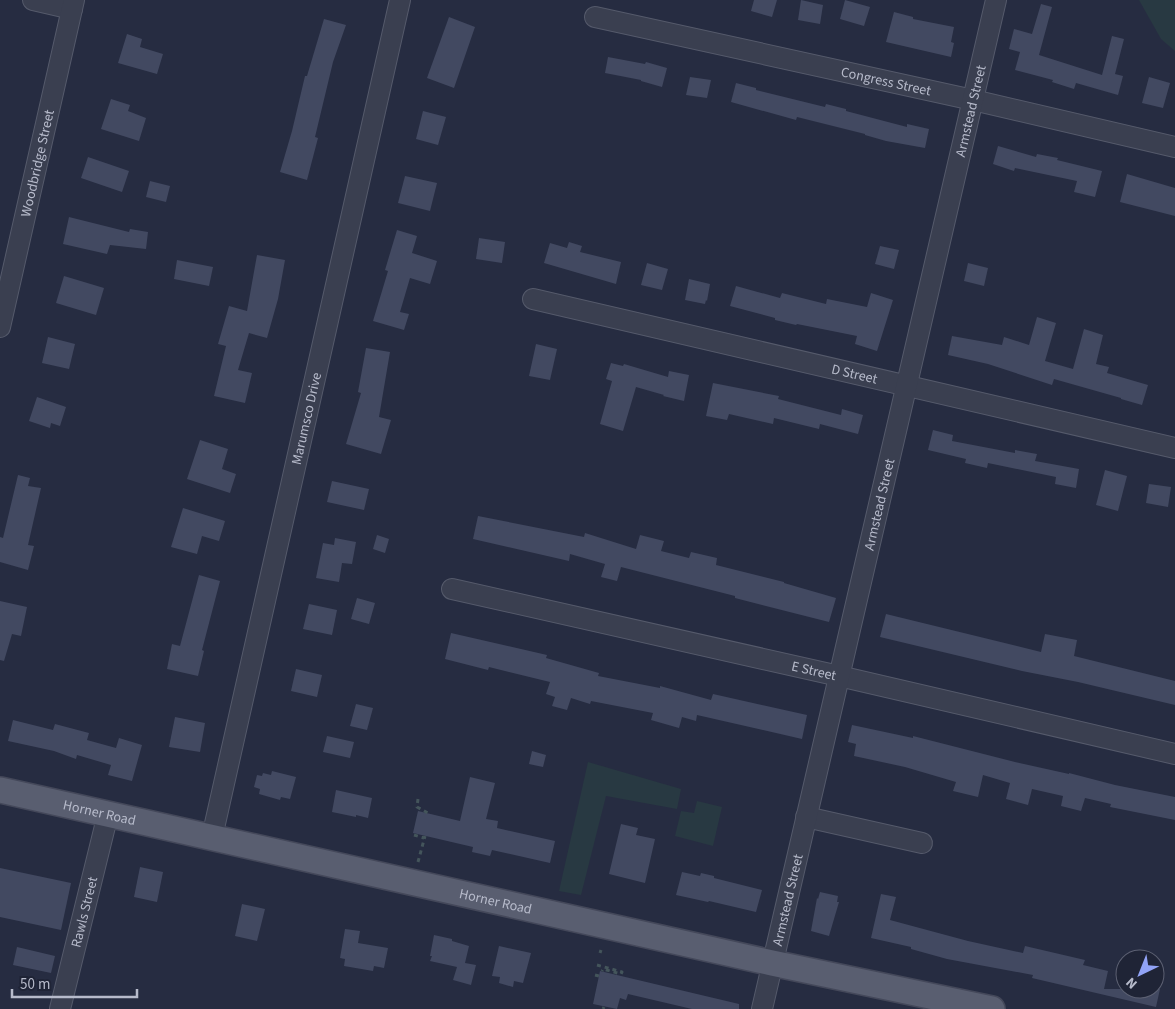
<svg xmlns="http://www.w3.org/2000/svg" width="1175" height="1009" viewBox="0 0 1175 1009" font-family="'Source Sans 3',sans-serif">
  <style>
    .green { fill: #283942 }
    .building { fill: #424961 }
    .lines { fill: none; stroke-linecap: round; stroke-linejoin: round }
    .minor-casing { stroke: #555a6b; stroke-width: 22 }
    .major-casing { stroke: #44485a; stroke-width: 28 }
    .path { stroke: #44555b; stroke-width: 3; stroke-dasharray: 4 4; stroke-linecap: butt }
    .minor { stroke: #3a3f50; stroke-width: 20 }
    .major { stroke: #595e70; stroke-width: 25 }
    .labels { text-anchor: middle; stroke-width: 4; stroke-linejoin: round; paint-order: stroke }
    .street-label { font-size: 14px; fill: #b7bbcb; stroke: #1f2436 }
  </style>
  <rect width="100%" height="100%" fill="#262c41"/>
  <g class="green">
    <path d="M1139 0H1175V51L1161 39Z"/>
    <path d="M588 762 681 789 677 809 606 796 581 895 559 891Z"/>
    <path d="M697 801 722 807 713 846 675 836 681 811 694 813Z"/>
  </g>
  <g class="building">
    <path d="M754 0H777L772 17 751 11Z"/>
    <path d="M801 0 823 5 820 24 798 20Z"/>
    <path d="M845 0 870 7 864 26 840 19Z"/>
    <path d="M1041 4 1052 7 1039 55 1102 75 1112 36 1124 39 1115 74 1123 76 1118 95 1076 83 1074 89 1052 82 1053 80 1015 70 1020 52 1009 49 1014 29 1032 34Z"/>
    <path d="M894 12 913 17V19L954 27 951 42 954 43 951 57 886 42Z"/>
    <path d="M449 17 475 27 454 88 427 78Z"/>
    <path d="M324 19 346 25 333 62 315 137 318 138 307 180 280 172 292 131 305 76H307Z"/>
    <path d="M127 34 142 39 140 47 163 54 157 74 118 63Z"/>
    <path d="M608 57 645 64 646 62 667 68 662 87 641 81V80L605 73Z"/>
    <path d="M690 77 711 80 707 98 686 95Z"/>
    <path d="M1149 77 1170 83 1163 108 1142 103Z"/>
    <path d="M736 83 756 88V90L825 107 826 104 846 109V111L907 127V124L929 129 925 148 886 141 865 135V134L797 117 796 120 731 102Z"/>
    <path d="M111 99 130 105 128 111 146 118 139 141 101 129Z"/>
    <path d="M423 111 446 117 438 145 416 139Z"/>
    <path d="M998 146 1036 157 1037 154 1058 158 1057 160 1102 171 1095 197 1074 192 1077 181 1015 168 1014 171 993 164Z"/>
    <path d="M88 157 129 171 122 192 81 178Z"/>
    <path d="M1127 174 1175 188V216L1120 202Z"/>
    <path d="M405 176 437 183 430 211 398 203Z"/>
    <path d="M150 181 170 186 166 202 146 197Z"/>
    <path d="M69 217 129 232 130 229 148 232 146 249 110 245 107 254 63 244Z"/>
    <path d="M397 230 417 236 412 253 437 261 430 284 410 278 400 312 409 314 404 330 373 321 388 271 385 270Z"/>
    <path d="M479 238 505 242 502 263 476 259Z"/>
    <path d="M569 242 582 246 580 252 621 262 616 284 544 263 550 243 567 248Z"/>
    <path d="M880 246 899 250 894 269 875 264Z"/>
    <path d="M257 255 285 260 278 299 267 338 249 333 238 370 252 373 245 403 214 396 226 346 218 344 229 306 247 311Z"/>
    <path d="M177 260 213 267 209 286 174 279Z"/>
    <path d="M647 263 668 269 662 290 641 285Z"/>
    <path d="M968 263 988 268 984 286 964 281Z"/>
    <path d="M64 276 104 288 96 315 56 303Z"/>
    <path d="M689 279 710 284 707 301 706 300 705 304 685 300Z"/>
    <path d="M736 286 780 298 782 293 826 304 827 299 867 307 871 293 893 300 877 351 855 344 857 336 797 324 796 325 775 320V318L730 306Z"/>
    <path d="M1037 317 1056 323 1045 361 1073 369 1084 329 1103 335 1096 364 1109 367 1107 373 1148 385 1142 405 1121 399V398L1054 379 1052 385 988 364 948 355 952 336 1002 345 1004 337 1029 345Z"/>
    <path d="M48 337 75 344 69 369 42 363Z"/>
    <path d="M536 344 557 349 550 380 529 376Z"/>
    <path d="M366 348 390 352 379 417 391 420 381 454 346 444 361 393 358 392Z"/>
    <path d="M611 363 623 366 624 364 668 377 669 371 689 375 684 401 663 396 664 395 636 387 623 431 600 424 612 381 606 379Z"/>
    <path d="M713 383 779 396 778 399 841 415 842 409 863 415 858 434 820 424 819 429 774 418 773 424 729 414 727 420 706 416Z"/>
    <path d="M37 397 66 407 60 426 51 423 50 428 29 421Z"/>
    <path d="M933 430 953 435 952 441 1015 453V450L1037 454 1035 461 1079 469 1076 488 1055 484 1056 477 988 463 987 468 965 463 966 459 928 450Z"/>
    <path d="M200 440 228 449 222 469 236 474 230 493 187 479Z"/>
    <path d="M1105 470 1127 476 1118 511 1096 505Z"/>
    <path d="M18 475 30 478 28 486 41 488 28 545 34 546 28 570 0 562V537L3 538Z"/>
    <path d="M332 481 369 489 364 510 327 502Z"/>
    <path d="M1149 484 1171 487 1168 507 1146 503Z"/>
    <path d="M183 508 225 521 219 541 202 536 197 554 171 547Z"/>
    <path d="M478 516 584 537 585 533 636 549 640 535 664 541 661 551 689 558 691 552 717 558 716 565 784 582V583L836 598 829 622 735 598V596L621 567 617 581 601 577 605 564 570 554 569 561 473 539Z"/>
    <path d="M377 535 389 539 385 553 373 549Z"/>
    <path d="M335 538 356 542 352 564 342 563 339 582 316 578 323 543 334 545Z"/>
    <path d="M199 575 220 581 202 650 204 651 198 676 167 669 172 644 180 646Z"/>
    <path d="M357 598 375 603 369 624 351 619Z"/>
    <path d="M0 601 27 607 21 636 12 634 4 661 0 660Z"/>
    <path d="M309 604 337 610 332 635 303 629Z"/>
    <path d="M886 614 1041 652 1045 634 1077 640 1074 656 1175 681V705L1078 682 1022 671 880 637Z"/>
    <path d="M451 633 547 655 546 658 599 673 598 676 660 688V686L711 700 713 694 807 715 802 739 697 715 696 721 682 717 679 728 651 720 653 713 591 701 590 704 571 698 567 710 552 706 555 697 546 694 550 682 489 667 488 670 445 659Z"/>
    <path d="M296 669 322 675 317 697 291 691Z"/>
    <path d="M356 704 373 708 367 730 350 726Z"/>
    <path d="M175 717 205 723 200 752 169 747Z"/>
    <path d="M13 720 53 730 55 724 89 733 87 740 116 748 119 738 142 745 132 781 108 775 111 765 77 755 76 759 54 751 8 741Z"/>
    <path d="M852 725 913 738V736L1015 762 1069 774V773L1115 785 1175 797V820L1110 807 1111 804 1085 798 1081 811 1061 806 1063 796 1032 789 1028 805 1006 799 1010 783 983 775 978 797 953 791 956 782 905 767 854 756 856 744 848 742Z"/>
    <path d="M327 736 354 742 350 758 323 752Z"/>
    <path d="M532 751 546 755 543 767 529 764Z"/>
    <path d="M272 771 296 777 290 799 281 797 280 800 259 794 260 789 254 787 257 775 262 776 263 773 271 775Z"/>
    <path d="M470 777 495 783 486 819 498 821 497 828 555 841 550 863 492 850 490 856 472 852 473 847 413 833 418 811 460 821Z"/>
    <path d="M336 790 372 798 368 818 356 815V817L332 812Z"/>
    <path d="M621 824 638 828 636 835 655 839 645 883 609 874Z"/>
    <path d="M140 867 163 872 157 902 134 897Z"/>
    <path d="M0 868 71 883 61 930 0 917Z"/>
    <path d="M682 872 700 876 701 873 714 876V878L762 890 756 912 709 901 708 902 676 895Z"/>
    <path d="M820 892 838 896 837 902H839L829 936 811 931 817 898 818 899Z"/>
    <path d="M881 894 896 897 890 920 968 941 1023 953 1025 946 1085 960 1083 965 1108 971 1104 989H1160L1156 1007 1032 978 1033 975 947 959 911 949V947L871 938Z"/>
    <path d="M242 904 265 909 257 941 235 936Z"/>
    <path d="M345 929 360 931 358 943 388 948 384 968 374 966 373 971 344 966 345 959 340 958Z"/>
    <path d="M434 935 452 939V941L469 946 465 963 476 965 471 985 453 980 457 967 430 961 432 956H430Z"/>
    <path d="M499 946 531 953 523 983 514 981 513 987 499 983 500 977 492 976Z"/>
    <path d="M17 947 55 956 51 973 13 965Z"/>
    <path d="M600 971 739 1004V1009H692L628 994 626 1000 620 998 617 1009 593 1004Z"/>
  </g>
  <g class="lines">
    <g class="minor-casing">
      <g id="minor">
        <path d="M33 0 72 9"/>
        <path id="s1" d="M595 17 973 100 1175 147"/>
        <path id="s2" d="M533 299 1175 448"/>
        <path id="s3" d="M0 327 74 0"/>
        <path id="s4" d="M452 589 839 676 1175 754"/>
        <path d="M806 817 922 843"/>
        <path id="s5" d="M212 837 400 0"/>
        <path id="s6" d="M60 1009 108 814"/>
        <path id="s7" d="M762 1009 996 0"/>
      </g>
    </g>
    <g class="major-casing">
      <g id="major">
        <path id="s8" d="M0 790 772 963 992 1009"/>
      </g>
    </g>
    <g class="path">
      <path d="M418 799 417 807 428 813"/>
      <path d="M414 835 424 838"/>
      <path d="M418 862 425 836"/>
      <path d="M600 953 601 950"/>
      <path d="M597 965 622 972 621 974 603 969 602 971"/>
      <path d="M595 975 599 976"/>
      <path d="M603 1009 604 1007"/>
    </g>
    <use href="#minor" class="minor"/>
    <use href="#major" class="major"/>
  </g>
  <g class="labels">
    <g class="street-label">
      <text dy="5" stroke="none"><textPath href="#s1" startOffset="298">Congress Street</textPath></text>
      <text dy="5" stroke="none"><textPath href="#s7" startOffset="922">Armstead Street</textPath></text>
      <text dy="5" stroke="none"><textPath href="#s3" startOffset="168">Woodbridge Street</textPath></text>
      <text dy="5" stroke="none"><textPath href="#s2" startOffset="330">D Street</textPath></text>
      <text dy="5" stroke="none"><textPath href="#s5" startOffset="429">Marumsco Drive</textPath></text>
      <text dy="5" stroke="none"><textPath href="#s7" startOffset="518">Armstead Street</textPath></text>
      <text dy="5" stroke="none"><textPath href="#s4" startOffset="371">E Street</textPath></text>
      <text dy="5" stroke="none"><textPath href="#s8" startOffset="102">Horner Road</textPath></text>
      <text dy="5" stroke="none"><textPath href="#s7" startOffset="112">Armstead Street</textPath></text>
      <text dy="5" stroke="none"><textPath href="#s8" startOffset="508">Horner Road</textPath></text>
      <text dy="5" stroke="none"><textPath href="#s6" startOffset="100">Rawls Street</textPath></text>
    </g>
  </g>
  <g transform="translate(1140 974) rotate(223)"><circle r="24" fill="#1f2436" stroke="#5c6072"/>
  <path d="M0-4L9 19L0 12L-9 19Z" fill="#91a3f6"/>
  <text y="-8" font-size="14" font-weight="bold" text-anchor="middle" fill="#b7bbcb">N</text>
  </g>
  <path d="M12 989v8h125v-8" fill="none" stroke="#b7bbcb" stroke-width="2.5"/>
  <text x="20" y="989" font-size="15" fill="#b7bbcb" stroke="#1f2436" stroke-width="4" paint-order="stroke">50 m</text>
</svg>
